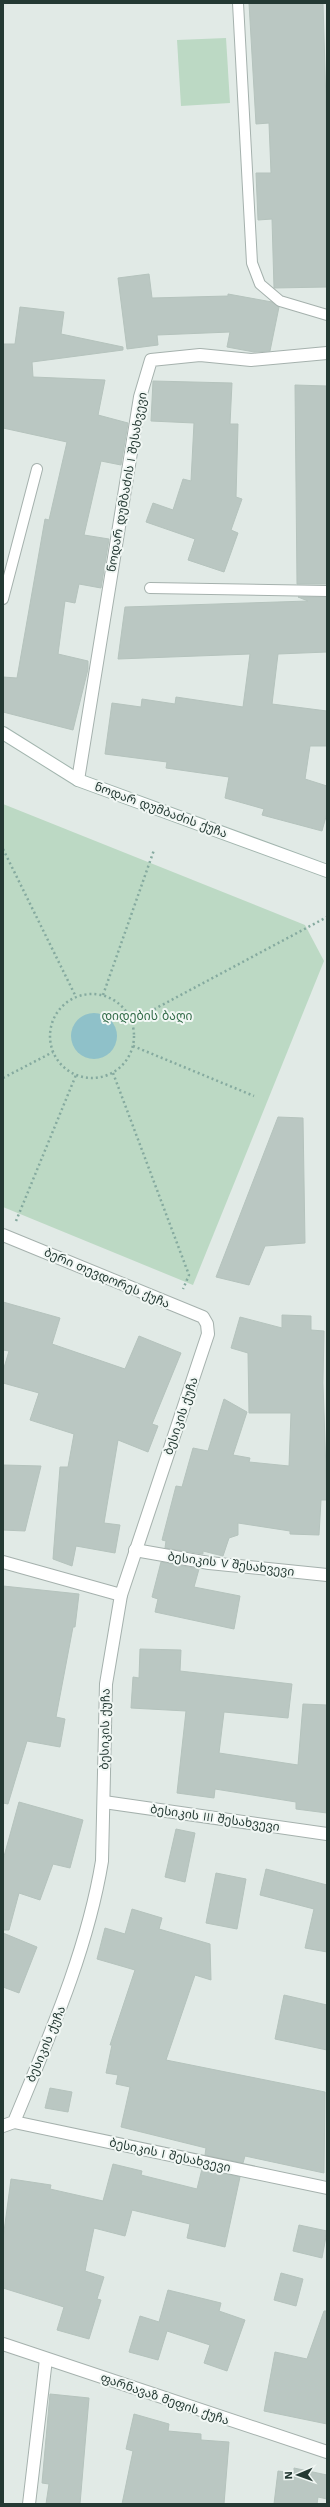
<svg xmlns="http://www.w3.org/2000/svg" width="330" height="2507" viewBox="0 0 330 2507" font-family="'Work Sans','Noto Sans Georgian',sans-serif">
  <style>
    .green { fill: #bcd9c4 }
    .water { fill: #8fc1c9 }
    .building { fill: #bac7c2; stroke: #b5c3bd }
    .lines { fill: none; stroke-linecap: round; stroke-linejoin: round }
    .lane-casing { stroke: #a5b1ad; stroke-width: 12 }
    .street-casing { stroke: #a5b1ad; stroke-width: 14 }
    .secondary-casing { stroke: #a2b5ae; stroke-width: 14 }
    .path { stroke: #85aa9f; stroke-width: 2.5; stroke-dasharray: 2 3; stroke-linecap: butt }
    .lane { stroke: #fff; stroke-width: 10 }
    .street { stroke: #fff; stroke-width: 12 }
    .secondary { stroke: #fff; stroke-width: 12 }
    .labels { text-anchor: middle; stroke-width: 4; stroke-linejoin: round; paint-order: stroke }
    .street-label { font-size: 12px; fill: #243933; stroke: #f1f7f4 }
    .park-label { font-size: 12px; fill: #326b48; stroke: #f1f7f4 }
  </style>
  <rect width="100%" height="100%" fill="#e1eae6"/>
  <g class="green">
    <path d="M226 38 230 103 181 106 177 40Z"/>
    <path d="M3 804 305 925 324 961 193 1285 3 1207Z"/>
  </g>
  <circle class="water" cx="94" cy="1036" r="23"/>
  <g class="building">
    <path d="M249 3H323L327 136V287L274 288 272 219 258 220 256 173H271L269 123 256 124Z"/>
    <path d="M149 274 152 298 228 296V294L272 302 279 307 270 351 254 352 227 347 230 332 157 335 158 345 127 349 118 278Z"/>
    <path d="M20 307 64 312 61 334 123 347V350L32 362 33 377 105 380 98 415 128 423 121 465 101 461 84 535 109 539 101 588 79 584 75 603 65 601 58 654 88 661V669L73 730 3 712V677L17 678 45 519 49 520 67 442 3 428V344H15Z"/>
    <path d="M153 381 232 383 230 424H238L236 497 242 499 231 530 238 533 224 572 188 560 195 539 146 522 153 503 173 510 183 479 191 481 194 423 151 421Z"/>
    <path d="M295 385 327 386V584H297Z"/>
    <path d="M298 597H327V652L278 654 272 704 327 711V746H310L305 779 327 786V813L322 831 262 815 264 809 225 798 229 777 166 768 167 762 105 754 112 703 141 707 142 699 175 704 176 697 243 707 250 654 118 659 125 607 308 601Z"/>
    <path d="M278 1117 303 1118 305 1243 265 1246 249 1285 216 1277Z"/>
    <path d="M3 1302 60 1318 52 1344 125 1369 139 1336 181 1353 152 1424 158 1426 148 1452 118 1440 104 1523 120 1525 115 1553 76 1546 72 1566 53 1559 60 1467H68L74 1434 30 1420 39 1393 3 1383V1371L9 1351 3 1350Z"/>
    <path d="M282 1315 311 1316V1330L324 1331 323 1383 327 1500H321L319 1535 290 1534V1531L238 1523V1535L229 1538 223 1556 203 1551V1554L165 1548 166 1541 162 1540 176 1486 182 1487 193 1448 208 1451 224 1399 247 1412 233 1455 250 1458 249 1462 289 1466 291 1413H249L248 1353 231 1348 240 1317 282 1328Z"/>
    <path d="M3 1465 41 1466 25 1531 3 1530Z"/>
    <path d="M161 1562 199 1569 194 1587 240 1596 234 1629 155 1612 158 1599 152 1597Z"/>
    <path d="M3 1586 79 1594 75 1627H73L56 1717 65 1719 60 1747 27 1741 8 1804 3 1803Z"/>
    <path d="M140 1649 181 1650 180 1671 292 1684 288 1718 224 1712 219 1753 298 1765 303 1704 327 1705V1813L296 1809V1802L215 1789 214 1798 177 1793 186 1711 131 1708 133 1677 139 1678Z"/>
    <path d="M19 1802 83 1820 70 1868 53 1864 40 1900 19 1893 9 1930H3V1860Z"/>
    <path d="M176 1829 195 1833 185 1882 165 1877Z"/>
    <path d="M266 1869 327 1885V1952L305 1948 314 1909 260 1895Z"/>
    <path d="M216 1873 246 1879 237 1929 206 1923Z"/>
    <path d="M132 1909 162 1918 159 1929 210 1944 211 1980 195 1975 166 2060 325 2092 324 2173 245 2156 243 2163 205 2155 206 2148 121 2127 130 2087 116 2084 118 2075 106 2073 112 2045H110L135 1970 97 1959 105 1928 125 1934Z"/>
    <path d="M3 1933 37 1947 19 1993 3 1987Z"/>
    <path d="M284 1995 327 2005V2050L275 2039Z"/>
    <path d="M50 2088 72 2092 68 2112 45 2108Z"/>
    <path d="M113 2164 142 2171 141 2175 197 2189 202 2169 240 2177 225 2247 187 2238 190 2224 132 2210 125 2236 94 2228 85 2271 104 2277 97 2299 101 2300 89 2339 57 2330 64 2307 3 2288V2239L11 2179 51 2185 50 2189 103 2201Z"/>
    <path d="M299 2225 327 2231 322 2258 293 2251Z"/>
    <path d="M281 2273 303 2279 296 2306 274 2300Z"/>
    <path d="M168 2290 221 2303 219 2311 245 2320 227 2371 204 2363 210 2345 167 2331 158 2360 129 2352 140 2316 159 2322Z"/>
    <path d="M324 2311H327V2424L264 2411 275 2352 307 2359Z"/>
    <path d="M50 2394 89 2398 80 2504H46L49 2484 42 2483Z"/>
    <path d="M134 2414 169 2424 168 2431 201 2434V2440L229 2442 224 2504H122L133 2451 126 2449Z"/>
    <path d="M294 2468 327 2475V2499L318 2497 317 2504H274L278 2471 294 2473Z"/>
  </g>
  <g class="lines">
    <g class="lane-casing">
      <g id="lane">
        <path d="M238 3 252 263 260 284 280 301 327 315"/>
        <path d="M150 588 327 591"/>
        <path d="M3 599 37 469"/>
      </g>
    </g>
    <g class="street-casing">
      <g id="street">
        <path d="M78 780 140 397 151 360 200 355 251 360 327 353"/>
        <path d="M3 1235 203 1317 207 1324 208 1334 121 1595 106 1684 102 1861C87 1952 49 2037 14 2122L3 2126"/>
        <path d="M135 1550 209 1563 327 1575"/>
        <path d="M3 1562 121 1595"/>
        <path d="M104 1802 327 1834"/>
        <path d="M14 2122 327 2188"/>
        <path d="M3 2344 327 2452"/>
        <path d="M29 2504 46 2359"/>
      </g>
    </g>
    <g class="secondary-casing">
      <path id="secondary" d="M3 733 78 780 327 871"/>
    </g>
    <g class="path">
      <path d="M3 849 76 997"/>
      <circle cx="92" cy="1036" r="42"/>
      <path d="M103 995 154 850"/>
      <path d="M132 1021 327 917"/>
      <path d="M133 1046 254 1096"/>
      <path d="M113 1073 189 1275 183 1289"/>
      <path d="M3 1078 53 1052"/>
      <path d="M16 1221 76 1075"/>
    </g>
    <use href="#lane" class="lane"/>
    <use href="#street" class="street"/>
    <use href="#secondary" class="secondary"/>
  </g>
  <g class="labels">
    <g class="street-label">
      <text transform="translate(127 482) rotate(-80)" y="4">ნოდარ დუმბაძის I შესახვევი</text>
      <text transform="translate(161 810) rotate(20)" y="4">ნოდარ დუმბაძის ქუჩა</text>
      <text transform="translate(107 1278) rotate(23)" y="4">ბერი თევდორეს ქუჩა</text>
      <text transform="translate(181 1416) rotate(-71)" y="4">ბესიკის ქუჩა</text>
      <text transform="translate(231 1564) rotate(7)" y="4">ბესიკის V შესახვევი</text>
      <text transform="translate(105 1729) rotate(-89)" y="4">ბესიკის ქუჩა</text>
      <text transform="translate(215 1818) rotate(8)" y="4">ბესიკის III შესახვევი</text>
      <text transform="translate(46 2044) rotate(-67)" y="4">ბესიკის ქუჩა</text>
      <text transform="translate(170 2155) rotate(12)" y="4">ბესიკის I შესახვევი</text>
      <text transform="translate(165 2399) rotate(19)" y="4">ფარნავაზ მეფის ქუჩა</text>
    </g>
    <g class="park-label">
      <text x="147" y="1020">დიდების ბაღი</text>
    </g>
  </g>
  <rect width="330" height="2507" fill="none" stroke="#243933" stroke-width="8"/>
  <g transform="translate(298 2475) rotate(268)" stroke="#f1f7f4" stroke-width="3" paint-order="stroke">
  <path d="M0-3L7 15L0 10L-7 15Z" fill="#243933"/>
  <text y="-6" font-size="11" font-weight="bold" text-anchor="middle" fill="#243933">N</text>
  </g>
</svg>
